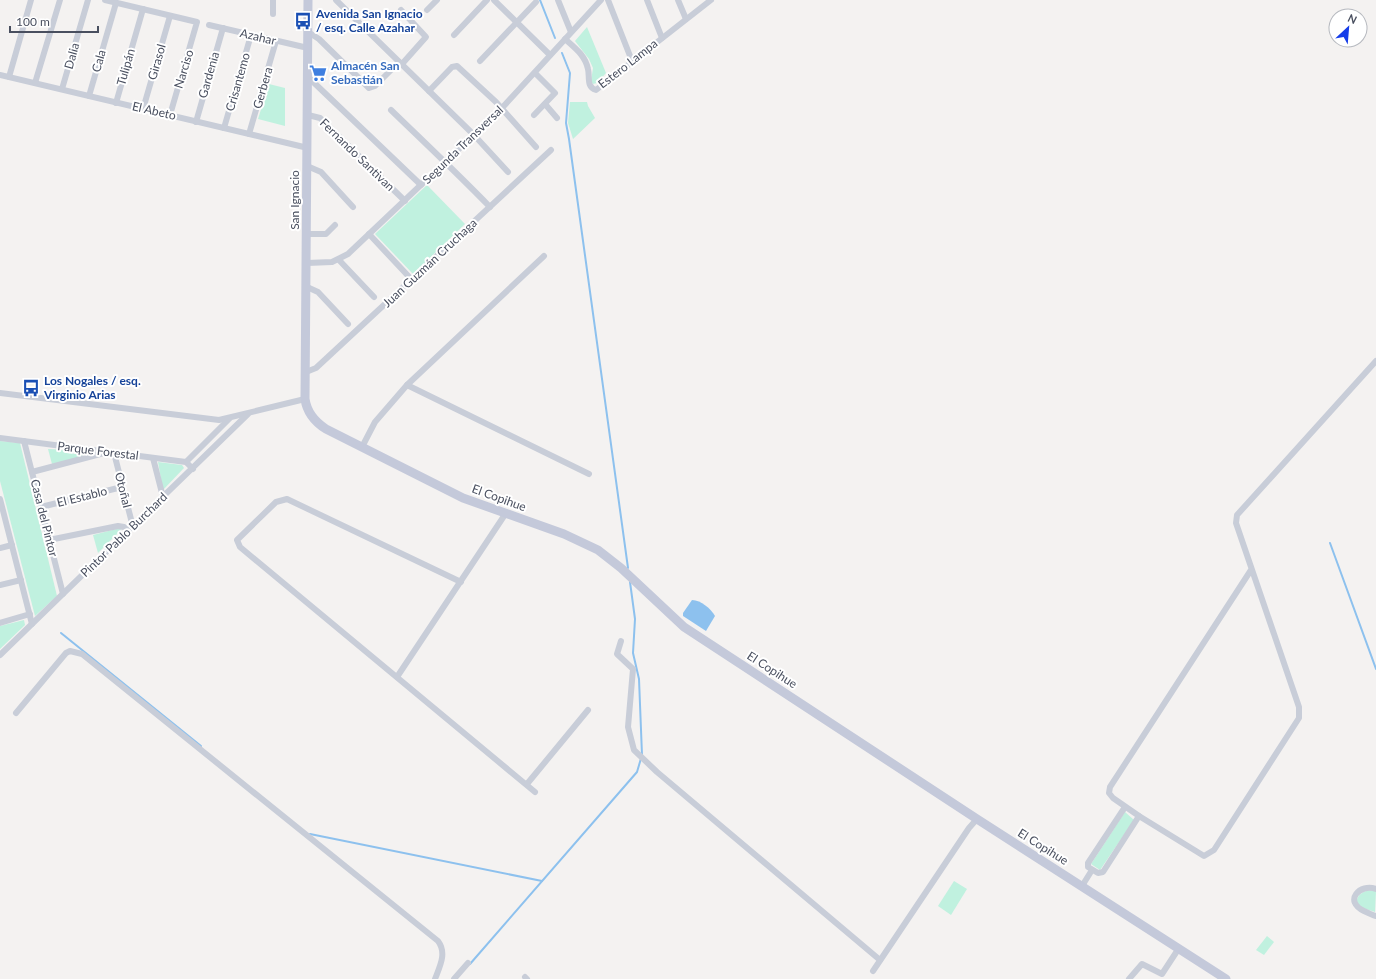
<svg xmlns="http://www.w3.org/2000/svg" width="1376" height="979" viewBox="0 0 1376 979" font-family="Lato,sans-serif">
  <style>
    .green { fill: #c0f1df }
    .water { fill: #8dc1ee }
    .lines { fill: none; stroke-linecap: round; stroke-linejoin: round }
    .stream { stroke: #8dc1ee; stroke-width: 2 }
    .street { stroke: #c8cdd8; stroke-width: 6 }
    .secondary { stroke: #c4c9da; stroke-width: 9 }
    .labels { text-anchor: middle; stroke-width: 4; stroke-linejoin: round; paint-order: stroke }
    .transit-label { font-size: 12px; font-weight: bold; fill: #164399; stroke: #fff; text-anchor: start }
    .street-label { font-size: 12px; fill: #494f5f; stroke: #fff }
    .shop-label { font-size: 12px; font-weight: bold; fill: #366cbe; stroke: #fff; text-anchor: start }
  </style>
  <rect width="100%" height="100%" fill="#f4f2f1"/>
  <g class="green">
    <path d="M587 27 606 73 597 83 593 84 591 81 593 68 589 59 575 41Z"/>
    <path d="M269 84 285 88V126L258 119Z"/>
    <path d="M570 102H587L588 106 595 118 573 139 568 123Z"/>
    <path d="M427 185 465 224 413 274 375 234Z"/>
    <path d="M0 441 20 443 57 596 35 616 0 481Z"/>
    <path d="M48 449 67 450 74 454 84 451 82 457 52 464Z"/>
    <path d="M158 462 182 465 184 468 163 490Z"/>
    <path d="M120 528 121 530 98 553 93 535Z"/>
    <path d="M24 620 25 625 0 649V626Z"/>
    <path d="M1125 812 1134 820 1100 870 1091 864Z"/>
    <path d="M954 881 967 889 951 915 938 906Z"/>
    <path d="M1368 890 1376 891 1375 912 1357 906C1356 896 1359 894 1368 890Z"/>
    <path d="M1267 936 1274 942 1264 955 1256 950Z"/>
  </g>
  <path class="water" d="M692 600C701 600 711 609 715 616L706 631 683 616V613Z"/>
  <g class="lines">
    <g class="stream">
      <path d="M540 0 555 38"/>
      <path d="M562 53 570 73 566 123 569 139 628 568"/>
      <path d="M1330 543 1376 669"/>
      <path d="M61 633 201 746"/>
      <path d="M310 834 542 881"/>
      <path d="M470 964 637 772 642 755 639 679 633 653 635 619 630 582"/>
    </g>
    <g class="street">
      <path d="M105 0 197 22 170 115"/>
      <path d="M336 0 474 135 508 172"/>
      <path d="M494 0 550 55"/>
      <path d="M558 0 571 32"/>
      <path d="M608 0 632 61"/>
      <path d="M647 0 662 38"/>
      <path d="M678 0 686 19"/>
      <path d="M401 10 426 37 402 64"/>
      <path d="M427 10 437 0"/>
      <path d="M273 14V0"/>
      <path d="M209 25 308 48"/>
      <path d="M308 32 319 39 369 88 375 86 399 62"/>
      <path d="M454 35 487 0"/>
      <path d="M565 39C575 48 585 55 588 69 590 77 586 87 596 90L711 0"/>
      <path d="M480 61 536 2"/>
      <path d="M0 75 308 148"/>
      <path d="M9 77 31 0"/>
      <path d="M308 77 421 185"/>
      <path d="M35 83 60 0"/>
      <path d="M62 89 88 0"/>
      <path d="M429 91 452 67 457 66 496 102 536 147"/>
      <path d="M89 96 116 3"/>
      <path d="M116 103 143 9"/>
      <path d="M545 104 557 118"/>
      <path d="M143 109 170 16"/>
      <path d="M391 110C424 142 458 174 490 207"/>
      <path d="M308 115 320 118 405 201"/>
      <path d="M534 115 555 93 535 73"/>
      <path d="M196 122 223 28"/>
      <path d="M224 128 251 35"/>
      <path d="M249 134 276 41"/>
      <path d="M307 166 321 172 353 207"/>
      <path d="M307 234H326L335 225"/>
      <path d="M369 234 412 280"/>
      <path d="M339 260 374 297"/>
      <path d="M307 263 332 262 348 254 501 109 601 0"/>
      <path d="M307 287 318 292 348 324"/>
      <path d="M306 372 316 368 551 150"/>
      <path d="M407 385 589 474"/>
      <path d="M0 393 219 420 305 399"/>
      <path d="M0 438 186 462 193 469"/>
      <path d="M24 441 63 594"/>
      <path d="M362 447 375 422 407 385 544 256"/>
      <path d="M114 453 133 527"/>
      <path d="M153 458 163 497"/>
      <path d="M186 462 229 419"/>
      <path d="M32 472 104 453"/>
      <path d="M0 499 32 624"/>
      <path d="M41 507 122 487"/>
      <path d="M49 540 118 526 124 527 128 531"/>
      <path d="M0 548 12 545"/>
      <path d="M1251 570 1110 787 1109 793 1113 798 1139 816 1204 856 1214 850 1299 718V707L1236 523 1237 515 1376 361"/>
      <path d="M461 582 287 499 276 502 237 540 240 547 535 792"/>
      <path d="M0 585 21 580"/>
      <path d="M0 623 30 614"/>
      <path d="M621 641 617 654 633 669 628 727 634 750 657 772 880 960"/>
      <path d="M0 655 248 414"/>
      <path d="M397 677 506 513"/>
      <path d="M16 713 66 653 70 651 82 654 438 941C447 953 440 966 435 979"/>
      <path d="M527 784 588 710"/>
      <path d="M1125 807 1088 863V867L1098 873 1103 872 1139 816"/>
      <path d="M1082 886 1092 870"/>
      <path d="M1376 889C1360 883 1343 901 1364 911 1368 913 1372 915 1376 916"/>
      <path d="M873 971 969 828 977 819"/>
      <path d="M525 977 527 979"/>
      <path d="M454 979 468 963"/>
      <path d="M1129 979 1142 964 1162 974 1179 948"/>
    </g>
    <path class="secondary" d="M308 0 305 399C307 413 315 422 326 429L463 498 564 534 598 550 621 568 684 627 977 819 1226 979"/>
  </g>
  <defs>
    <g id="bus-bare" transform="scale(1.38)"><path d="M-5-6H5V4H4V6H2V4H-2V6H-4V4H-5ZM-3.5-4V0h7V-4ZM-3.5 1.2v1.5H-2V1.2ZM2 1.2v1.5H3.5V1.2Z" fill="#1a4fb4" stroke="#fff" stroke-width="2.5" paint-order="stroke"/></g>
    <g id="supermarket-bare" transform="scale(1.38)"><path d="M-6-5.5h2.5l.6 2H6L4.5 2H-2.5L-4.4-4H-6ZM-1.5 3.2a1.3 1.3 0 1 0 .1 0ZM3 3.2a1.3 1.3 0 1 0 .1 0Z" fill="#3f7fe0" stroke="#fff" stroke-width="2.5" paint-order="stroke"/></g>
  </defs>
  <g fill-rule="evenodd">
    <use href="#bus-bare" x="303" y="21"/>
    <use href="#supermarket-bare" x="318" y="73"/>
    <use href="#bus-bare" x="31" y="388"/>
  </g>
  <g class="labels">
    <g class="transit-label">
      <text x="316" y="18">Avenida San Ignacio<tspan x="316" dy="14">/ esq. Calle Azahar</tspan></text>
      <text x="44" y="385">Los Nogales / esq.<tspan x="44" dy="14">Virginio Arias</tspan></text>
    </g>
    <g class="street-label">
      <text transform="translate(258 37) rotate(13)" y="4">Azahar</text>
      <text transform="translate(72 56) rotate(-74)" y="4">Dalia</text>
      <text transform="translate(99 61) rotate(-74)" y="4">Cala</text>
      <text transform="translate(157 62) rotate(-74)" y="4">Girasol</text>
      <text transform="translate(628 64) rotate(-38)" y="4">Estero Lampa</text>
      <text transform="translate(126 67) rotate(-74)" y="4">Tulipán</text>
      <text transform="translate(184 69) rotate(-73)" y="4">Narciso</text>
      <text transform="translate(209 75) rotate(-74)" y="4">Gardenia</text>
      <text transform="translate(238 82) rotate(-74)" y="4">Crisantemo</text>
      <text transform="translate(263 88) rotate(-74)" y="4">Gerbera</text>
      <text transform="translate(154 111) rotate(13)" y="4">El Abeto</text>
      <text transform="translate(463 145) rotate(-44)" y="4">Segunda Transversal</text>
      <text transform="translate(357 155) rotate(44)" y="4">Fernando Santivan</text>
      <text transform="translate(295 200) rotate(-90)" y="4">San Ignacio</text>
      <text transform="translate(430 263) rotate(-43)" y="4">Juan Guzmán Cruchaga</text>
      <text transform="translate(98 451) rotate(7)" y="4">Parque Forestal</text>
      <text transform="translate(123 490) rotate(76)" y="4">Otoñal</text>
      <text transform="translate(82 497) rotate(-14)" y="4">El Establo</text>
      <text transform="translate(499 498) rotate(20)" y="4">El Copihue</text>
      <text transform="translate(44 518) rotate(76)" y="4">Casa del Pintor</text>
      <text transform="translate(124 535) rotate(-44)" y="4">Pintor Pablo Burchard</text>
      <text transform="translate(772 670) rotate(33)" y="4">El Copihue</text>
      <text transform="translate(1043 847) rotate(32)" y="4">El Copihue</text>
    </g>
    <g class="shop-label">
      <text x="331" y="70">Almacén San<tspan x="331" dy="14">Sebastián</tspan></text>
    </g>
  </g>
  <g transform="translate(1348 28) rotate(26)"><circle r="19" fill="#ffffff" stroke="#b6b9bf"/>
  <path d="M0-3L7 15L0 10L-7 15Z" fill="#163de9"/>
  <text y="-6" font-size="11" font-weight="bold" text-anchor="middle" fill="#494f5f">N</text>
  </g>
  <path d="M10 26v6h88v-6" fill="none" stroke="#494f5f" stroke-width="2"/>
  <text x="16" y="26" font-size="12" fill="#494f5f" stroke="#ffffff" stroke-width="3" paint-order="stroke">100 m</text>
</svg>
